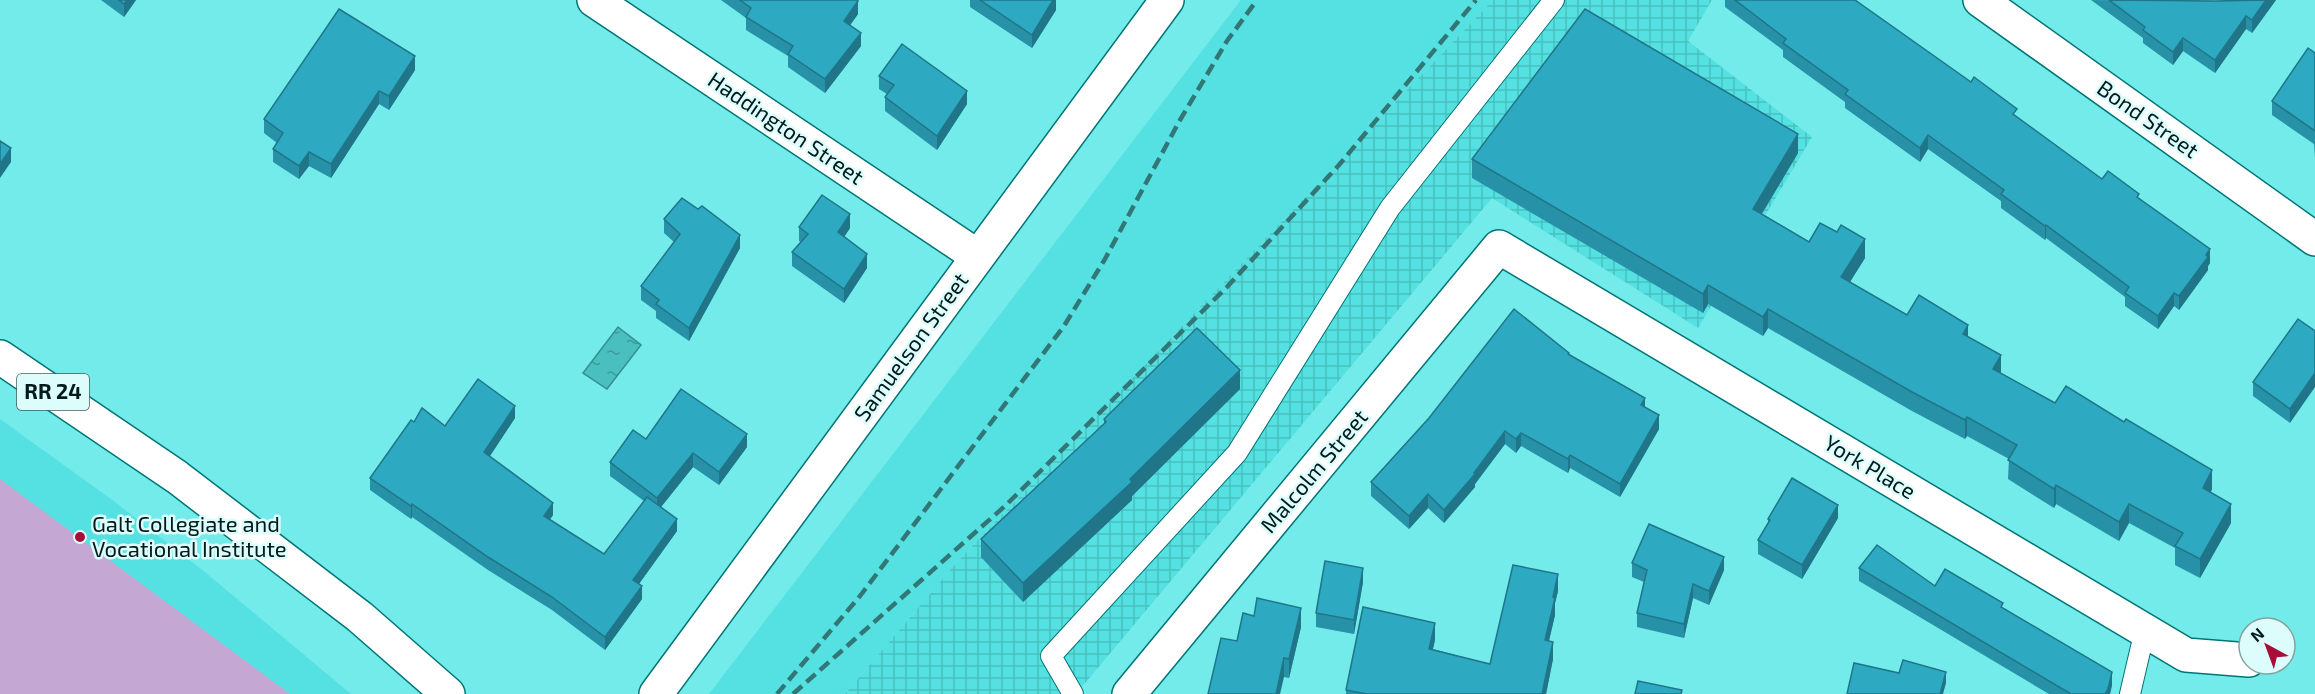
<svg xmlns="http://www.w3.org/2000/svg" width="2315" height="694" viewBox="0 0 2315 694" font-family="'Exo 2',sans-serif">
  <style>
    .built { fill: #55e1e1 }
    .industrial { fill: url(#industrial-grid) }
    .pitch { fill: #c5a7d3 }
    .water { fill: url(#water-ripples); stroke: #348e8e; stroke-width: 1.5 }
    .lines { fill: none; stroke-linecap: round; stroke-linejoin: round }
    .service-casing { stroke: #007575; stroke-width: 22 }
    .minor-casing { stroke: #007575; stroke-width: 36 }
    .tertiary-casing { stroke: #007575; stroke-width: 36 }
    .primary-casing { stroke: #007575; stroke-width: 36 }
    .service { stroke: #fff; stroke-width: 20 }
    .minor { stroke: #fff; stroke-width: 33 }
    .tertiary { stroke: #fff; stroke-width: 33 }
    .primary { stroke: #fff; stroke-width: 33 }
    .rail { stroke: #337676; stroke-width: 4.5; stroke-dasharray: 12 6; stroke-linecap: butt }
    .wall { fill: #2791a7 }
    .shaded-wall { fill: #207688 }
    .building { fill: #2da9c2; stroke: #207688; stroke-width: 1.5 }
    .poi-dot { fill: #a60d38; stroke: #ddfdfc; stroke-width: 2 }
    .labels { text-anchor: middle; stroke-width: 5; stroke-linejoin: round; paint-order: stroke }
    .shield { fill: #ddfdfc; stroke: #435e5e; stroke-width: 1.5 }
    .shield-label { font-size: 21px; font-weight: bold; fill: #011a1a }
    .street-label { font-size: 22px; fill: #011a1a; stroke: #ddfdfc }
    .poi-label { font-size: 22px; fill: #011a1a; stroke: #ddfdfc; text-anchor: start }
  </style>
  <defs>
    <pattern id="industrial-grid" width="8" height="8" patternUnits="userSpaceOnUse" patternTransform="scale(1.5)"><rect width="8" height="8" fill="#55e1e1"/><path d="M0 4h8M4 0v8" fill="none" stroke="#48c0c0"/></pattern>
    <pattern id="water-ripples" width="26" height="14" patternUnits="userSpaceOnUse" patternTransform="scale(1.5)"><rect width="26" height="14" fill="#4abfbf"/><path d="M2 4q2-2 4 0t4 0M15 11q2-2 4 0t4 0" fill="none" stroke="#3b9a9a"/></pattern>
  </defs>
  <rect width="100%" height="100%" fill="#72ebea"/>
  <g class="built">
    <path d="M1241 0H1493L957 562 845 694H709Z"/>
    <path d="M0 419 115 502 206 573 351 694H0Z"/>
  </g>
  <path class="industrial" d="M1493 0H1712L1688 41 1812 137 1698 328 1492 198 1076 694H845L957 562Z"/>
  <path class="pitch" d="M0 479 290 694H0Z"/>
  <path class="water" d="M618 327 641 345 607 389 583 373Z"/>
  <g class="lines">
    <g class="service-casing">
      <g id="service">
        <path d="M1073 694 1051 656 1237 453 1390 208 1554 0"/>
        <path d="M2130 694 2145 630"/>
      </g>
    </g>
    <g class="minor-casing">
      <g id="minor">
        <path d="M594 0 977 256"/>
        <path d="M1980 0 2315 239"/>
        <path d="M1129 694 1499 247 2186 655 2249 660"/>
      </g>
    </g>
    <g class="tertiary-casing">
      <path id="tertiary" d="M656 694 1167 0"/>
    </g>
    <g class="primary-casing">
      <path id="primary" d="M0 357 177 477 360 617 448 694"/>
    </g>
    <use href="#service" class="service"/>
    <use href="#minor" class="minor"/>
    <use href="#tertiary" class="tertiary"/>
    <use href="#primary" class="primary"/>
    <g class="rail">
      <path d="M777 694 860 596 1064 326 1105 259 1180 120 1227 41 1257 0"/>
      <path d="M793 694 1005 506 1227 287 1339 165 1476 0"/>
    </g>
  </g>
  <g class="wall">
    <path d="M101 0H136L124 17Z"/>
    <path d="M721 0H857L858 14 850 25 861 46 825 93 788 67V56L746 30V18Z"/>
    <path d="M970 0H1056V10L1032 48 970 7Z"/>
    <path d="M1725 0H1855L2017 117 2102 179 2139 198 2210 263 2208 266V270L2179 310 2174 306 2158 329 2125 306V297L2046 238 2045 240 2001 208V201L1928 149 1920 162 1845 108V102L1783 57V50L1725 7Z"/>
    <path d="M2091 0 2215 1 2276 0 2252 33 2246 29 2215 73 2183 51 2173 65 2143 43V38Z"/>
    <path d="M2315 53V158L2314 144 2272 115V101Z"/>
    <path d="M415 70 389 110 379 104 331 178 309 166 299 179 273 162V149L277 143 264 133V119Z"/>
    <path d="M879 76 967 104 937 150 885 111V97L887 94 879 89Z"/>
    <path d="M1798 153 1762 214 1809 242 1865 258 1850 282 1907 315 1968 337 2001 373 2212 489 2211 492 2231 523 2200 578 2175 565V548L2129 523 2119 541 2056 504 2054 508 2008 479 2009 459 1967 436 1965 439 1912 411 1768 328 1763 336 1708 304 1703 313 1472 178V159Z"/>
    <path d="M664 219 740 248 689 341 656 318V311L641 300V286L674 242 664 233Z"/>
    <path d="M799 227 850 228 844 237 867 268 844 303 792 266V252L801 242 799 241Z"/>
    <path d="M2298 319 2290 423 2253 396V382Z"/>
    <path d="M1569 355 1645 407 1659 429 1620 497 1570 468 1568 473 1521 446 1516 453 1505 444 1475 484V487L1444 523 1428 508 1409 529 1371 496V482Z"/>
    <path d="M1240 389 1132 496V500L1023 602 981 557V539L1104 424V419Z"/>
    <path d="M515 418 490 456 553 515 550 519 604 554 644 501 610 476V462L646 439 747 447 719 485 693 467 661 507 677 531 639 584 642 599 605 650 552 610 488 570 412 517 411 519 370 490V478L414 422 445 426Z"/>
    <path d="M1838 518 1802 579 1758 554V540L1768 523V519Z"/>
    <path d="M1632 563 1724 570 1709 605 1693 598 1684 638 1637 627V613L1644 582 1632 577Z"/>
    <path d="M1859 568 1935 586 2003 608 2112 685 2110 694H2049L1859 581Z"/>
    <path d="M1363 582 1354 634 1316 627V613Z"/>
    <path d="M1558 591 1555 603V615L1549 641 1553 659 1546 694H1346V690L1435 640 1433 649 1490 664Z"/>
    <path d="M1301 627 1289 678 1284 677 1237 641Z"/>
  </g>
  <g class="shaded-wall">
    <path d="M127 0H136L124 17V4Z"/>
    <path d="M1053 0H1056V10L1032 48V35Z"/>
    <path d="M2266 0H2276L2252 33V20Z"/>
    <path d="M858 1V14L844 34V21Z"/>
    <path d="M2246 16V29L2215 73V60Z"/>
    <path d="M861 33V46L825 93V79Z"/>
    <path d="M2183 38V51L2173 65V52Z"/>
    <path d="M415 56V70L389 110V96Z"/>
    <path d="M379 91V104L331 178V164Z"/>
    <path d="M967 91V104L937 150V136Z"/>
    <path d="M1798 134V153L1753 228V209Z"/>
    <path d="M1928 135V149L1920 162V148Z"/>
    <path d="M11 148V162L0 178V164Z"/>
    <path d="M309 152V166L299 179V166Z"/>
    <path d="M850 214V228L838 246V232Z"/>
    <path d="M2046 225V238L2045 240V226Z"/>
    <path d="M740 235V248L689 341V328Z"/>
    <path d="M1865 239V258L1841 296V277Z"/>
    <path d="M2210 249V263L2208 266V270L2179 310V296Z"/>
    <path d="M867 254V268L844 303V289Z"/>
    <path d="M1708 285V304L1703 313V294Z"/>
    <path d="M2174 293V306L2158 329V316Z"/>
    <path d="M1768 309V328L1763 336V317Z"/>
    <path d="M1968 325V344L1963 334Z"/>
    <path d="M2001 355V374L1993 369Z"/>
    <path d="M1240 370V389L1132 496V500L1023 602V583Z"/>
    <path d="M2315 373V387L2290 423V409Z"/>
    <path d="M1645 398V412L1641 405Z"/>
    <path d="M515 406V418L484 465V452Z"/>
    <path d="M1659 415V429L1620 497V484Z"/>
    <path d="M1967 417V436L1965 439V420Z"/>
    <path d="M1505 431V444L1475 484V487L1444 523V510Z"/>
    <path d="M1521 433V446L1516 453V439Z"/>
    <path d="M747 434V447L719 485V472Z"/>
    <path d="M693 453V467L657 512V498Z"/>
    <path d="M1570 455V468L1568 473V459Z"/>
    <path d="M2212 470V489L2203 507V488Z"/>
    <path d="M2056 485V504L2054 508V489Z"/>
    <path d="M1428 494V508L1409 529V516Z"/>
    <path d="M553 503V515L544 528V516Z"/>
    <path d="M412 504V517L411 519V506Z"/>
    <path d="M2129 504V523L2119 541V522Z"/>
    <path d="M2231 504V523L2200 578V559Z"/>
    <path d="M1838 505V518L1802 579V565Z"/>
    <path d="M677 519V531L633 592V580Z"/>
    <path d="M1724 557V570L1709 605V591Z"/>
    <path d="M1363 568V582L1354 634V620Z"/>
    <path d="M1558 574V591L1555 603V615L1545 657V640Z"/>
    <path d="M1693 584V598L1684 638V624Z"/>
    <path d="M642 586V599L605 650V637Z"/>
    <path d="M1301 608V627L1289 678V659Z"/>
    <path d="M1435 623V640L1429 665V649Z"/>
    <path d="M1553 642V659L1546 694H1542Z"/>
    <path d="M1284 658V677L1280 694H1276Z"/>
    <path d="M1946 672V683L1943 694H1940Z"/>
    <path d="M2112 672V685L2110 694H2105Z"/>
  </g>
  <g class="building">
    <path d="M119 0H127L124 4Z"/>
    <path d="M740 0H857L858 1 844 21 861 33 825 79 788 54 793 46 746 17 751 8Z"/>
    <path d="M980 0H1053L1032 35Z"/>
    <path d="M1735 0H1855L1971 82 1974 77 2017 109 2013 114 2102 179 2108 171 2139 194 2137 197 2210 249 2206 255 2208 257 2179 296 2174 293 2158 316 2125 293 2129 287 2046 225 2045 226 2001 194 2004 190 1928 135 1920 148 1845 94 1848 90 1783 43 1786 39Z"/>
    <path d="M2109 0 2215 1 2266 0 2252 20 2246 16 2215 60 2183 38 2173 52 2143 30 2145 27Z"/>
    <path d="M339 9 415 56 389 96 379 91 331 164 309 152 299 166 273 149 283 133 264 119Z"/>
    <path d="M1585 9 1798 134 1753 209 1809 242 1820 223 1837 232 1841 225 1865 239 1841 277 1907 315 1919 295 1968 325 1963 334 2001 355 1993 369 2055 403 2066 386 2124 422 2126 419 2212 470 2203 488 2231 504 2200 559 2175 546 2183 533 2129 504 2119 522 2056 485 2054 489 2008 460 2017 445 1967 417 1965 420 1912 392 1768 309 1763 317 1708 285 1703 294 1472 159Z"/>
    <path d="M902 44 967 91 937 136 885 97 894 85 879 76Z"/>
    <path d="M2308 48 2315 53V131L2272 101Z"/>
    <path d="M0 141 11 148 0 164Z"/>
    <path d="M822 195 850 214 838 232 867 254 844 289 792 252 808 234 799 227Z"/>
    <path d="M682 198 698 209 702 206 740 235 689 328 656 304 659 300 641 286 680 234 664 219Z"/>
    <path d="M1514 309 1569 353 1568 354 1645 398 1641 405 1659 415 1620 484 1570 455 1568 459 1521 433 1516 439 1505 431 1474 473 1475 474 1444 510 1428 494 1409 516 1371 482 1429 418Z"/>
    <path d="M2298 319 2315 331V373L2290 409 2253 382Z"/>
    <path d="M1197 328 1240 370 1130 479 1132 482 1023 583 981 539 1106 422 1104 419Z"/>
    <path d="M478 379 515 406 484 452 553 503 544 516 604 554 647 497 677 519 633 580 642 586 605 637 552 597 488 557 412 504 411 506 370 478 411 420 414 422 422 408 445 426Z"/>
    <path d="M681 389 747 434 719 472 693 453 657 498 610 462 633 430 646 439Z"/>
    <path d="M1792 478 1838 505 1802 565 1758 540 1770 520 1768 519Z"/>
    <path d="M1649 524 1724 557 1709 591 1693 584 1684 624 1637 613 1647 570 1632 563Z"/>
    <path d="M1877 545 1935 586 1945 569 2003 603 2001 607 2112 672 2108 689 2105 694H2071L1859 568Z"/>
    <path d="M1325 561 1363 568 1354 620 1316 613Z"/>
    <path d="M1513 565 1558 574 1553 597 1555 598 1545 640 1553 642 1542 694H1367L1346 690 1363 607 1435 623 1429 649 1490 664Z"/>
    <path d="M1257 598 1301 608 1289 659 1284 658 1276 694H1208L1221 638 1237 641 1243 613 1254 616Z"/>
    <path d="M1903 660 1946 672 1940 694H1847L1854 663 1899 673Z"/>
    <path d="M1638 681 1682 690 1681 694H1635Z"/>
  </g>
  <circle class="poi-dot" cx="80" cy="537" r="6"/>
  <g class="labels">
    <rect class="shield" x="17" y="374" width="72" height="36" rx="4.5"/>
    <g class="shield-label">
      <text x="53" y="399">RR 24</text>
    </g>
    <g class="street-label">
      <text transform="translate(2148 119) rotate(35)" y="8">Bond Street</text>
      <text transform="translate(786 128) rotate(34)" y="8">Haddington Street</text>
      <text transform="translate(911 347) rotate(-54)" y="8">Samuelson Street</text>
      <text transform="translate(1870 467) rotate(31)" y="8">York Place</text>
      <text transform="translate(1314 471) rotate(-50)" y="8">Malcolm Street</text>
    </g>
    <g class="poi-label">
      <text x="92" y="532">Galt Collegiate and<tspan x="92" dy="25">Vocational Institute</tspan></text>
    </g>
  </g>
  <g transform="translate(2267 646) rotate(319)"><circle r="28" fill="#ddfdfc" stroke="#85a2a2" stroke-width="1.5"/>
  <path d="M0-4.5L10 22L0 15L-10 22Z" fill="#a60d38"/>
  <text y="-9" font-size="16" font-weight="bold" text-anchor="middle" fill="#011a1a">N</text>
  </g>
</svg>
